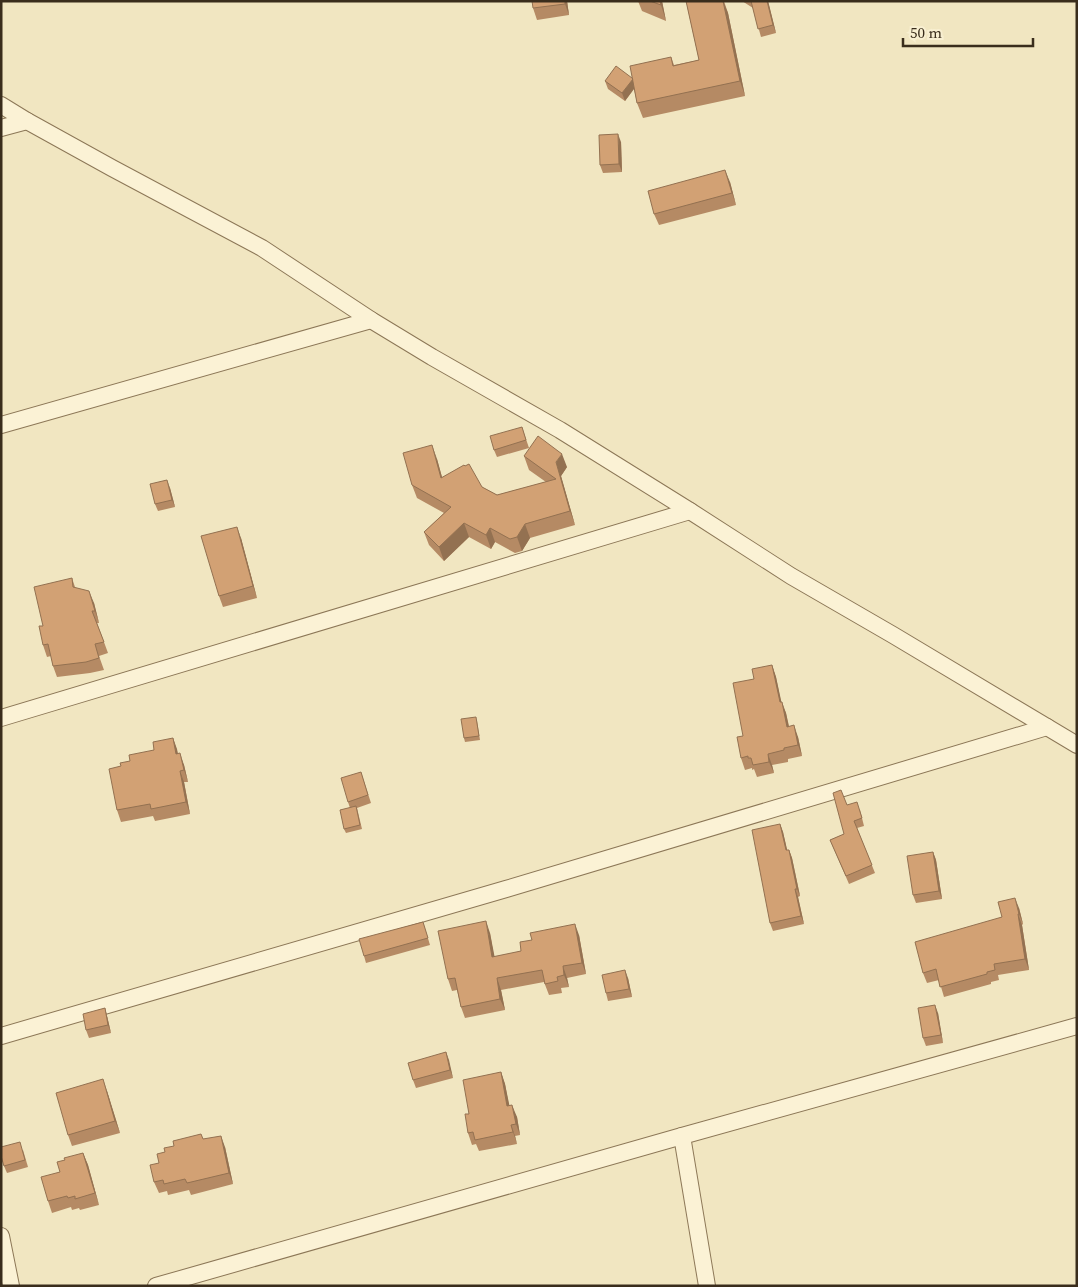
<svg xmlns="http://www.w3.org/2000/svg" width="1078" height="1287" viewBox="0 0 1078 1287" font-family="'Source Serif 4',serif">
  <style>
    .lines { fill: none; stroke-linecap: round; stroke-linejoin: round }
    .minor-casing { stroke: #8c7757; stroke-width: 18 }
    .minor { stroke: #fbf2d5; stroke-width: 16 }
    .wall { fill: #b58a64 }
    .shaded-wall { fill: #937151 }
    .building { fill: #d2a174; stroke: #937151 }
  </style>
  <rect width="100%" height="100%" fill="#f1e6c1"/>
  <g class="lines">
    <g class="minor-casing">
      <g id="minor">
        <path d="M1 105 27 121 112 168 262 248 371 320 432 357 560 430 690 511 791 576 893 635 1077 745"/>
        <path d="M1 128 27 121"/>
        <path d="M1 425 371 320"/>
        <path d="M1 718 690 511"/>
        <path d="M1 1036 506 889 1047 727"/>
        <path d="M682 1136 707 1286"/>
        <path d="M1 1236 11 1286"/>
        <path d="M156 1286 682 1136 1077 1026"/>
      </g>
    </g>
    <use href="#minor" class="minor"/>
  </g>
  <g class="wall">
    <path d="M567 1 569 15 537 20 533 8Z"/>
    <path d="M638 1H662L666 21 642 11Z"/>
    <path d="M686 1H724L728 13 745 96 643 118 637 103 634 89 625 101 608 89 605 81 632 78 671 57 674 65 699 60Z"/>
    <path d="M742 1H768L776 33 761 37 753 8Z"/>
    <path d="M621 142 622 172 603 173 600 165Z"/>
    <path d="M730 182 736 205 659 225 654 214Z"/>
    <path d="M522 427 529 448 497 457 494 450Z"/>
    <path d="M524 456 567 467 561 476 575 525 530 538 522 551 515 553 495 542 491 549 469 537 444 561 429 545 424 532 444 513 417 498 412 485 437 459 442 477 482 487 497 495 546 482 529 470Z"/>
    <path d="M170 488 175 507 158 511 155 504Z"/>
    <path d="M241 538 257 598 223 607 219 596Z"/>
    <path d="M72 578 75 587 94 603 99 623H97L108 653 99 656 104 670 90 673 57 677 53 666 51 656 47 657 43 645V626Z"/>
    <path d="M772 665 776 677 781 702 786 713 789 726 798 737 802 756 788 759V762L772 765 774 773 757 777 754 769 752 770V768L745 770 741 758 743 736 754 679Z"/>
    <path d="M477 721 480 740 465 742 464 738Z"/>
    <path d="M173 738 178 754 184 765 188 782H184L190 814 155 821 153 816 121 822 117 810 121 766 130 761 154 750Z"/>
    <path d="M361 772 371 803 357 808 362 829 346 833 344 829 350 808 348 802Z"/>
    <path d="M847 805 860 810 864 826 857 828 875 873 849 884 830 840 844 834Z"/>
    <path d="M780 824 783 832 787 850H789L792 858 800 896 798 897 804 924 773 931 770 923Z"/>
    <path d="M933 852 936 860 942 899 916 903 913 895Z"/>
    <path d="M1019 908 1023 924 1022 925 1029 970 998 975 999 980 991 982V984L944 997 939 980 927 983 923 973 1002 917Z"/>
    <path d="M423 922 430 945 366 963 364 956Z"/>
    <path d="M490 933 494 957 521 951 579 935 586 974 567 978 569 987 561 988 562 993 549 995 544 982 501 990 505 1010 465 1018 461 1007 457 990 452 991 448 979Z"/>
    <path d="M628 978 632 997 608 1001 606 993Z"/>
    <path d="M105 1008 107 1016 111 1033 89 1038 86 1030Z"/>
    <path d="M938 1013 943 1043 926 1046 923 1038Z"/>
    <path d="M446 1052 453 1078 416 1088 413 1080Z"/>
    <path d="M501 1072 505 1084 509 1106 517 1117 520 1135 515 1136 517 1144 479 1151 476 1144 472 1145 468 1133 469 1114Z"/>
    <path d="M107 1091 120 1133 72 1146 68 1135Z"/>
    <path d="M203 1139 225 1147 233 1184 191 1195 189 1190 168 1195 167 1191 159 1193 154 1182 159 1163 165 1152Z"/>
    <path d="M23 1150 28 1167 7 1173 4 1166Z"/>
    <path d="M83 1153 88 1165 99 1205 80 1210 79 1208 72 1210 71 1207 52 1213 48 1201 60 1172Z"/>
  </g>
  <g class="shaded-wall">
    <path d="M565 1H567L569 15 565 4Z"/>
    <path d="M660 1H662L666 21 661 5Z"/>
    <path d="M723 1 728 13 745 96 740 81Z"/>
    <path d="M767 1H768L776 33 773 25Z"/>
    <path d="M633 79 636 86 625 101 622 93Z"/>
    <path d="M618 134 621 142 622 172 619 164Z"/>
    <path d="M725 170 730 182 736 205 732 193Z"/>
    <path d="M432 445 437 459 446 492 441 478Z"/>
    <path d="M562 454 567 467 561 476 575 525 570 511 556 462Z"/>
    <path d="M167 480 170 488 175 507 172 500Z"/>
    <path d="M464 523 469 537 444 561 439 547Z"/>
    <path d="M525 524 530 538 522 551 517 537Z"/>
    <path d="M237 527 241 538 257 598 253 586Z"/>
    <path d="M490 528 495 542 491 549 486 535Z"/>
    <path d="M89 591 94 603 99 623 95 611Z"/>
    <path d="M772 665 776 677 784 714 780 702Z"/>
    <path d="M782 702 786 713 791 738 787 727Z"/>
    <path d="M794 725 798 737 802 756 798 745Z"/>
    <path d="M173 738 177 749 180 766 176 754Z"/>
    <path d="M180 753 184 765 188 782 184 770Z"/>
    <path d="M768 754 772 765 774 773 769 762Z"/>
    <path d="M180 771 184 782 190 814 186 802Z"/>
    <path d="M780 824 783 832 789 858 786 850Z"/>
    <path d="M789 850 792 858 800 896 797 889Z"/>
    <path d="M933 852 936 860 942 899 939 891Z"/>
    <path d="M795 889 798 897 804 924 801 916Z"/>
    <path d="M1015 898 1019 908 1023 924 1019 914Z"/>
    <path d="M1018 914 1022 925 1029 970 1025 959Z"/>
    <path d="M486 921 490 933 497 969 492 957Z"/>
    <path d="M575 924 579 935 586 974 582 963Z"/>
    <path d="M563 966 567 978 569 987 564 975Z"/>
    <path d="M625 970 628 978 632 997 629 989Z"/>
    <path d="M497 978 501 990 505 1010 500 999Z"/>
    <path d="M935 1005 938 1013 943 1043 941 1035Z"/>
    <path d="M105 1008 107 1016 111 1033 108 1025Z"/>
    <path d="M446 1052 449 1060 453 1078 450 1070Z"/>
    <path d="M501 1072 505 1084 512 1118 507 1106Z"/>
    <path d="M103 1079 107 1091 120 1133 115 1121Z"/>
    <path d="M512 1105 517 1117 520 1135 516 1124Z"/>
    <path d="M511 1125 515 1136 517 1144 513 1132Z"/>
    <path d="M221 1136 225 1147 233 1184 229 1173Z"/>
    <path d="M83 1153 88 1165 99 1205 95 1193Z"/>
  </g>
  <g class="building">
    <path d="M532 1H565V4L533 8Z"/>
    <path d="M650 1H660L661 5Z"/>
    <path d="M686 1H723L740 81 637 103 630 66 671 57 673 66 699 60Z"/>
    <path d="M751 1H767L773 25 758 29Z"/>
    <path d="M616 66 632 78 633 79 622 93 605 81Z"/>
    <path d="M618 134 619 164 600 165 599 135Z"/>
    <path d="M725 170 732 193 654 214 648 191Z"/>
    <path d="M522 427 526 440 494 450 490 436Z"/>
    <path d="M538 436 562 454 556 462 570 511 525 524 517 537 510 539 490 528 486 535 464 523 439 547 424 532 451 507 412 485 403 453 432 445 441 478 464 465 465 466 469 464 482 487 497 495 556 479 524 456Z"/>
    <path d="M167 480 172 500 155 504 150 484Z"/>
    <path d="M237 527 253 586 219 596 201 536Z"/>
    <path d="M72 578 73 587 89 591 95 611H92L104 642 95 644 99 658 86 662 53 666 48 644 43 645 39 626H43L34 587Z"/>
    <path d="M772 665 780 702H782L787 727 794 725 798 745 784 748V750L768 754 769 762 753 765 751 758H748V756L741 758 737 737 743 736 733 683 754 679 752 669Z"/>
    <path d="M476 717 479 736 464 738 461 719Z"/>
    <path d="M173 738 176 754 180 753 184 770 180 771 186 802 151 809 150 804 117 810 109 769 121 766 120 763 130 761 129 755 154 750 153 742Z"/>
    <path d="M361 772 368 795 348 802 341 778Z"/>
    <path d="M841 790 847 805 857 802 862 818 854 821 872 865 846 876 830 840 844 834 833 793Z"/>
    <path d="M356 806 360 825 344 829 340 810Z"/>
    <path d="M780 824 786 850H789L797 889H795L801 916 770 923 752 830Z"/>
    <path d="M933 852 939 891 913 895 907 856Z"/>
    <path d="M1015 898 1019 914H1018L1025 959 994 964 995 970 987 972V974L940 987 936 969 923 973 915 942 1002 917 998 902Z"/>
    <path d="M486 921 492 957 521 951 520 942 532 940 530 933 575 924 582 963 563 966 564 975 557 977 558 981 545 984 542 970 497 978 500 999 461 1007 455 978 448 979 438 931Z"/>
    <path d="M423 922 428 938 364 956 359 939Z"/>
    <path d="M625 970 629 989 606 993 602 975Z"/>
    <path d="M935 1005 941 1035 923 1038 918 1008Z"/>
    <path d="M105 1008 108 1025 86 1030 83 1014Z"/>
    <path d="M446 1052 450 1070 413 1080 408 1063Z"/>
    <path d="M501 1072 507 1106 512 1105 516 1124 511 1125 513 1132 475 1140 473 1132 468 1133 465 1114H469L463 1080Z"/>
    <path d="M103 1079 115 1121 68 1135 56 1093Z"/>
    <path d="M201 1134 203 1139 221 1136 229 1173 187 1183 185 1179 164 1184 163 1180 154 1182 150 1165 159 1163 157 1154 165 1152 164 1148 174 1146 173 1141Z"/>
    <path d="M20 1142 25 1160 4 1166 1 1156V1147Z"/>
    <path d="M83 1153 95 1193 75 1199V1196L68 1198 67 1196 48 1201 41 1177 60 1172 57 1162 65 1160 64 1158Z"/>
  </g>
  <rect width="1078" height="1287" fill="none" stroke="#3a2d1c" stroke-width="5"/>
  <path d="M903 38v8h130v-8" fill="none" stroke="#3a2d1c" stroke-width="2.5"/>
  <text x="910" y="38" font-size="15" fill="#3a2d1c" stroke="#f8efd1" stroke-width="4" paint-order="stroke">50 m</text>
</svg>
